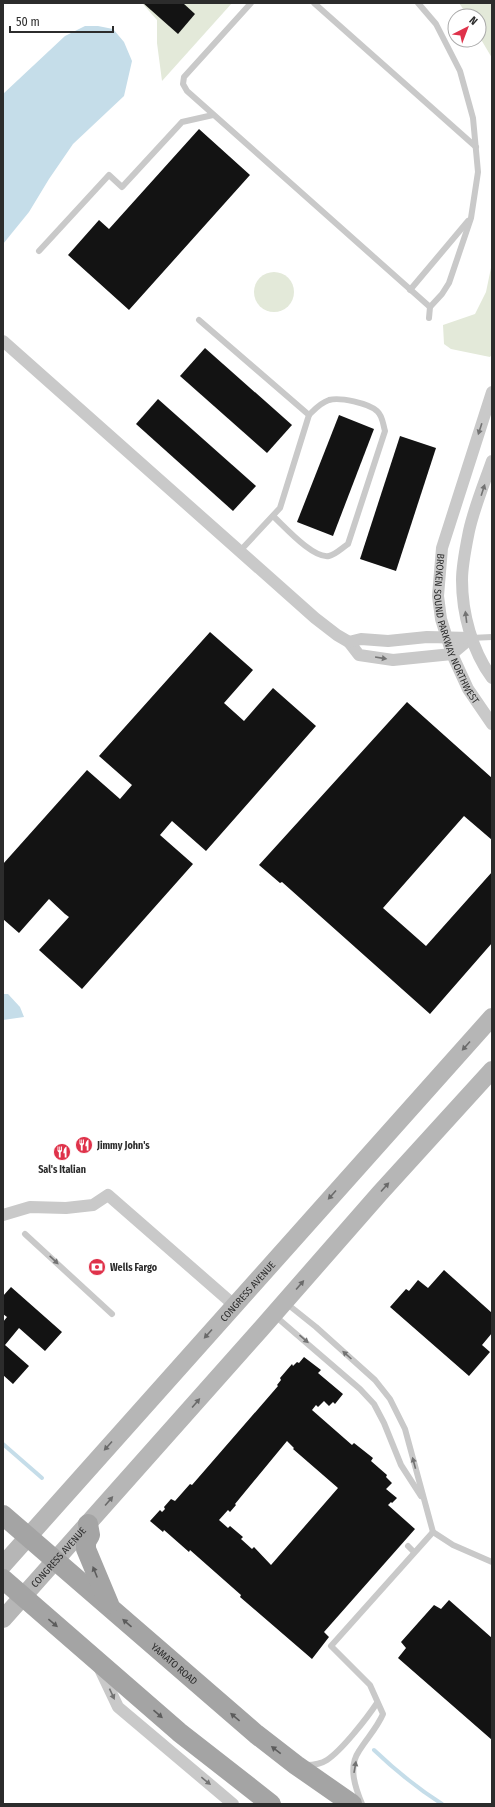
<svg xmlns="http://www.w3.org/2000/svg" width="495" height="1807" viewBox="0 0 495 1807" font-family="'Fira Sans Condensed',sans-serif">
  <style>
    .green { fill: #e3e9d9 }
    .water { fill: #c5dde9 }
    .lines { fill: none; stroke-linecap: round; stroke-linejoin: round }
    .stream { stroke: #c5dde9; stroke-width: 4 }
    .building { fill: #131313; fill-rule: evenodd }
    .lane { stroke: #c9c9c9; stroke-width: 6 }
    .street { stroke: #c9c9c9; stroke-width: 12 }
    .secondary { stroke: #b6b6b6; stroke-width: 18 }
    .primary { stroke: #a4a4a4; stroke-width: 20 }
    .oneway { fill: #737373 }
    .oneway2 { fill: #6a6a6a }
    .oneway3 { fill: #5c5c5c }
    .labels { text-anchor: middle; stroke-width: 4; stroke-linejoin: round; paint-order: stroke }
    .street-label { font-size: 10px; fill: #2c2c2c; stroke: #fff }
    .poi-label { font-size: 10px; font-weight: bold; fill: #2c2c2c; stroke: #fff; text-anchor: start }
  </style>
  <rect width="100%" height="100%" fill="#fff"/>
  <g class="green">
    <path d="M142 3H232L162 81 157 43V20Z"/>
    <path d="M459 3H492V58L479 36V16H468Z"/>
    <path d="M492 263V354L490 357 451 349 444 344 443 325 475 314 486 292Z"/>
    <circle cx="274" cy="292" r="20"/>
  </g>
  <g class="water">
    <path d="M85 26H98L113 29 124 42 132 61 124 96 73 144 49 179 29 212 3 244V94L65 36Z"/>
    <path d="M3 994H8L20 1007 24 1017 3 1020Z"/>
  </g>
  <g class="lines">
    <g class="stream">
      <path d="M3 1444 42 1478"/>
      <path d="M374 1750C396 1771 417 1788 442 1804"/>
    </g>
  </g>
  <g class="building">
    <path d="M143 3H183L195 14 178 34Z"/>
    <path d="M199 129 250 175 129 310 68 255 99 220 109 229Z"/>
    <path d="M205 348 292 425 267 453 180 376Z"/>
    <path d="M158 399 256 486 233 511 136 424Z"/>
    <path d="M339 415 374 429 333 536 297 522Z"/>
    <path d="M400 436 436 448 396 571 360 559Z"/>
    <path d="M210 632 253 670 224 703 244 721 273 688 316 726 206 851 172 821 160 835 193 864 82 989 39 950 69 917 65 914 49 899 19 933 3 919V864L87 770 120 799 132 785 99 756Z"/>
    <path d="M407 702 492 778V840L464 816 383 908 426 946 492 872V943L430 1014 282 882 280 883 259 865Z"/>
    <path d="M444 1270 492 1313V1333L482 1345 490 1352 469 1376 390 1307 406 1289 409 1291 418 1280 428 1288Z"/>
    <path d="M11 1287 62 1332 45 1351 19 1328 5 1345 29 1366 13 1384 3 1375V1322L7 1317 3 1314V1296Z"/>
    <path d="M304 1357 321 1370 318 1373 343 1394 335 1404 333 1402 329 1406 324 1401 318 1407 316 1405 312 1410 352 1445 354 1443 373 1458 371 1461 387 1475 386 1477 392 1483 386 1489 397 1498 392 1503 391 1502 388 1505 415 1529 324 1632 329 1637 312 1659 240 1597 241 1595 190 1550 189 1552 164 1530 163 1532 150 1521 160 1510 162 1512 165 1509 164 1507 171 1499 175 1501 190 1484 192 1485 278 1386 277 1385 281 1380 280 1378 292 1364 293 1366 297 1362 299 1363ZM287 1441 294 1448 293 1449 338 1488 271 1565 254 1547 252 1549 241 1539 243 1537 230 1526 228 1528 219 1520 228 1510 230 1512 236 1505 235 1504Z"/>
    <path d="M449 1600 492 1638V1740L398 1658 406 1648 401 1642 434 1605 441 1609Z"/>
  </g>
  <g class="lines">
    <g class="lane">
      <path d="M251 3 184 77 183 84 187 91 430 307"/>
      <path d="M314 3 476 147"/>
      <path d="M418 3 436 24 460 71 473 118 478 172 471 218 449 283 442 294 430 307 429 318"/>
      <path d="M39 251 109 175 122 187 182 122 213 115"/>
      <path d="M410 290 468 221"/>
      <path d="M199 320 309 415 280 508 240 551"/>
      <path d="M273 516C284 526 313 559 329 556 335 555 342 548 348 544L385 431C383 425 383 416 377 411 368 403 340 397 329 400 320 403 315 409 309 415"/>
      <path d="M471 638 492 637"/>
      <path d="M25 1234 112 1314"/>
      <path d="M286 1303 316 1327 375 1380 390 1399 405 1429 433 1532 453 1545 492 1562"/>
      <path d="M274 1315 360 1389 374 1404 384 1423 401 1465 421 1496"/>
      <path d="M408 1546 414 1552"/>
      <path d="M306 1765C313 1765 321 1764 327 1760 342 1750 367 1718 377 1703"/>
      <path d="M362 1804C355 1787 348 1767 359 1751 367 1738 377 1728 383 1714L370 1685 331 1646 433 1532"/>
    </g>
    <g class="street">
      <path d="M3 341 315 618 337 635 349 642 359 655 393 660 452 654 471 638"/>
      <path id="s1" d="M492 392 442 548 438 596 441 619 452 654 468 689 492 724"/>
      <path d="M492 461C484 484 474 508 469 531 466 546 462 565 462 580 462 613 472 651 492 678"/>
      <path d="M349 642 361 639 388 641 427 637 471 638"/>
      <path d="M3 1215 30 1207 66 1208 93 1205 108 1195 234 1305"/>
      <path d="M99 1667 118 1707 233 1804"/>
    </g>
    <g class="secondary">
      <path id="s2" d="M3 1565 492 1017"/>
      <path id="s3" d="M3 1619 260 1330 380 1193 492 1070"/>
    </g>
    <g class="primary">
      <path id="s4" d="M3 1515 256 1734 296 1765 352 1804"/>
      <path d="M88 1524 90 1535 86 1542V1549L109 1604"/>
      <path d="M3 1579 179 1732 271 1804"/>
    </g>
  </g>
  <defs><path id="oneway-solid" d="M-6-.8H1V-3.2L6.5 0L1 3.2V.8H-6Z"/></defs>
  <g class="oneway">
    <use href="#oneway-solid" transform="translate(480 429) rotate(108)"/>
    <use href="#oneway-solid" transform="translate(483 490) rotate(-72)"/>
    <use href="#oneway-solid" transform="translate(466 617) rotate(-97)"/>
    <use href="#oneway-solid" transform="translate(381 658) rotate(9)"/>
    <use href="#oneway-solid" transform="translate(54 1260) rotate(43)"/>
    <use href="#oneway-solid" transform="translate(304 1339) rotate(41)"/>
    <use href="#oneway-solid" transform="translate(347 1355) rotate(-138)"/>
    <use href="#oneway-solid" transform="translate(414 1463) rotate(-105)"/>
    <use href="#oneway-solid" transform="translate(112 1694) rotate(65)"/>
    <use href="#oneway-solid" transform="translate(355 1767) rotate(-80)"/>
    <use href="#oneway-solid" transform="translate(206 1781) rotate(39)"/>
  </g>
  <g class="oneway2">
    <use href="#oneway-solid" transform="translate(466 1046) rotate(132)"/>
    <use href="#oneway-solid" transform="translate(385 1187) rotate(-48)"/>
    <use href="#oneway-solid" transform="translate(332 1195) rotate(132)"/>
    <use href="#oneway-solid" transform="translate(300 1285) rotate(-49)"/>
    <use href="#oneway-solid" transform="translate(208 1334) rotate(132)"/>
    <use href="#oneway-solid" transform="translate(196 1403) rotate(-49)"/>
    <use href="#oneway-solid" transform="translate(108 1446) rotate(132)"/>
    <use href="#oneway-solid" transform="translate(109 1501) rotate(-49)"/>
  </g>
  <g class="oneway3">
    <use href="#oneway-solid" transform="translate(95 1572) rotate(-112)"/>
    <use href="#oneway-solid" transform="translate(53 1623) rotate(40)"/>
    <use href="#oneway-solid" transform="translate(127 1623) rotate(-139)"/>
    <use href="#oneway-solid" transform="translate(158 1714) rotate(41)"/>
    <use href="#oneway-solid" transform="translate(235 1717) rotate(-140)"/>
    <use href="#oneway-solid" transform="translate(276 1750) rotate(-142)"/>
  </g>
  <defs>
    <g id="restaurant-disc" transform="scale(0.9)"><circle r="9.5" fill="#df324a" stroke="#fff"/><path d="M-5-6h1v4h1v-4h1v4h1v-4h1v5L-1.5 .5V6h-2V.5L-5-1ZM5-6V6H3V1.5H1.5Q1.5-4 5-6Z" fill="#fff"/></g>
    <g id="bank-disc" transform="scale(0.9)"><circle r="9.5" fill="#df324a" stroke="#fff"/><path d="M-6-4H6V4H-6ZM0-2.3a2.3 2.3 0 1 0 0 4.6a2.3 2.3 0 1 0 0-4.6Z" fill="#fff"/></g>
  </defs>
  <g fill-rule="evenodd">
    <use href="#restaurant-disc" x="84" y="1145"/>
    <use href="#restaurant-disc" x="62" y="1152"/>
    <use href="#bank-disc" x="97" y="1267"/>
  </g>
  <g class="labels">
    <g class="street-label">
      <text dy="4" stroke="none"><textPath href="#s1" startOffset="248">BROKEN SOUND PARKWAY NORTHWEST</textPath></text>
      <text dy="4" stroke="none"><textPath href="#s2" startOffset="367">CONGRESS AVENUE</textPath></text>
      <text dy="4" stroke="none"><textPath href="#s3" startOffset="83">CONGRESS AVENUE</textPath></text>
      <text dy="4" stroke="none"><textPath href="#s4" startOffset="227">YAMATO ROAD</textPath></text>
    </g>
    <g class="poi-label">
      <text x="97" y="1149">Jimmy John's</text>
      <text x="62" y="1173" text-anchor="middle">Sal's Italian</text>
      <text x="110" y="1271">Wells Fargo</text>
    </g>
  </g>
  <rect width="495" height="1807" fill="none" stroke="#2c2c2c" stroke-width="8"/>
  <g transform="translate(467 28) rotate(42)"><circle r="19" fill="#ffffff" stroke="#ababab"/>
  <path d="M0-3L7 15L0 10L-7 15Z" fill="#df324a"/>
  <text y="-6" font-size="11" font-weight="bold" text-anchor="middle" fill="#2c2c2c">N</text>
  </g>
  <path d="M10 26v6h103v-6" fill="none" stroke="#2c2c2c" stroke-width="2"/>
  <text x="16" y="26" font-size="12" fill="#2c2c2c" stroke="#ffffff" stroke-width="3" paint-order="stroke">50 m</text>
</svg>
